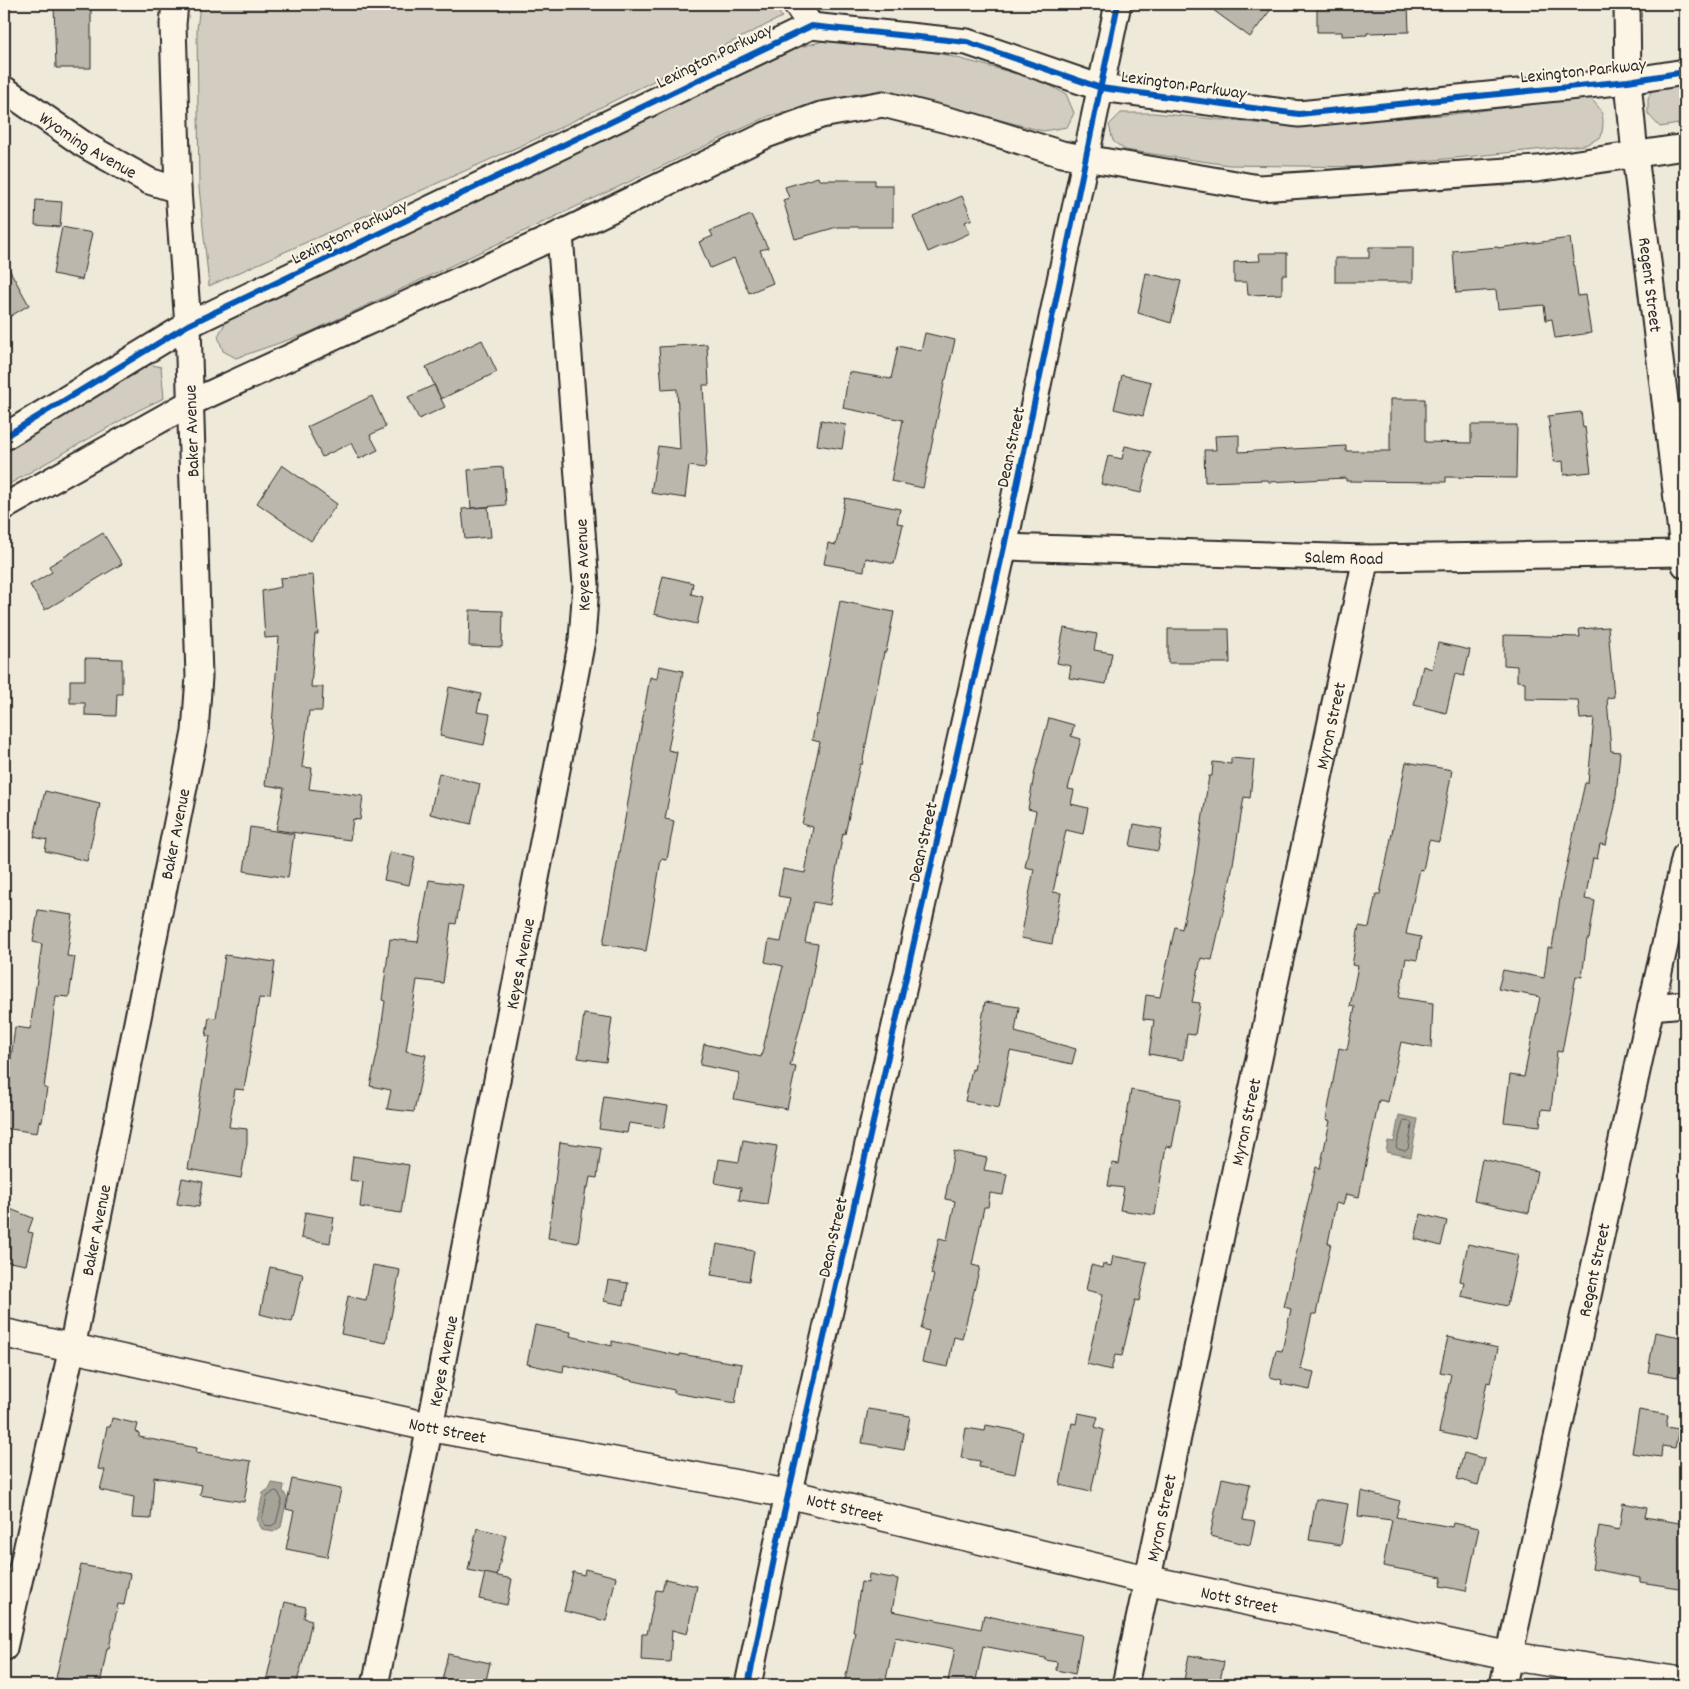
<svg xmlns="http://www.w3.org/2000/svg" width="1689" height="1689" viewBox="0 0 1689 1689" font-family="Dekko,sans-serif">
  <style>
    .green { fill: #d2cdc0; stroke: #7e7c76 }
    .water { fill: #a6a399; stroke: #75736d }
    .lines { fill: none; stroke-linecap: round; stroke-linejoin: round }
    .shore { stroke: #5c5b57; stroke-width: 1 }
    .building { fill: #bcb7ac; stroke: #2b2b2b }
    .minor-casing { stroke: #2b2b2b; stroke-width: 29 }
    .major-casing { stroke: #2b2b2b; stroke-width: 31 }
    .minor { stroke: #fcf5e5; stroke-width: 25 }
    .major { stroke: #fcf5e5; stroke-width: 28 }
    .cycleway-casing { stroke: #fcf5e5; stroke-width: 9 }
    .cycleway { stroke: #0057b8; stroke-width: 6 }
    .labels { text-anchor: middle; stroke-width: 4; stroke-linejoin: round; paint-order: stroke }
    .street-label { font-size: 18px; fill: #2b2b2b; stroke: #fcf5e5 }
  </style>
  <rect width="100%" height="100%" fill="#efe9da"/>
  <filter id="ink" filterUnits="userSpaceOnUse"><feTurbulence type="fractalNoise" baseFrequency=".02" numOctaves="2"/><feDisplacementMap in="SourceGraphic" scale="10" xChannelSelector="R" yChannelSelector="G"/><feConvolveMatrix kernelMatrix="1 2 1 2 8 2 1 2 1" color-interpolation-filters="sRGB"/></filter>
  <g filter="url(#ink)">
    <g class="green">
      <path d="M200 4H773L782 17 549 133 209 286 199 187 197 30Z"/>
      <path d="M839 37 938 53 1037 79 1066 94 1074 113 1067 127 1043 131 910 97 860 93 769 116 308 333 236 358 223 351 218 336 227 320 800 47Z"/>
      <path d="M1685 82V123L1660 127 1648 114V99L1653 87Z"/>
      <path d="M1589 97C1604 111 1605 117 1601 137L1585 145 1364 167 1229 165 1125 150 1113 141 1109 125 1121 113H1153L1274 125 1446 115Z"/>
      <path d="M148 364 161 367 164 398 139 410 4 487V448Z"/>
    </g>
    <g class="water">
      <path d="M1399 1115 1418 1119 1411 1157 1386 1152 1388 1141 1394 1142Z"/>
      <path d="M272 1483 284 1485 283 1491 287 1498 281 1527 273 1532 262 1529 257 1521 263 1493 270 1488Z"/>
    </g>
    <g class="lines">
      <g class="shore">
        <path d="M1405 1121 1411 1122 1412 1125 1408 1149 1405 1151 1398 1149 1396 1147 1403 1123Z"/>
        <path d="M275 1491 278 1492 282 1500 276 1523 271 1526 265 1525 262 1519 267 1497Z"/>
      </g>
    </g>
    <g class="building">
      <path d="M54 4H91V68H56Z"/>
      <path d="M1205 4H1275L1250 37Z"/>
      <path d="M1317 4H1408L1409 32 1367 33V35L1342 36V32H1317Z"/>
      <path d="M818 177 819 180H875V185H893V227H837L795 239 783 200 789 198 785 187Z"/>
      <path d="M962 196 972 219 965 222 970 233 928 252 913 217Z"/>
      <path d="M36 200 62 202 60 227 35 225Z"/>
      <path d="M751 215 768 248 760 250 773 283 749 293 734 258 710 268 699 242 713 236 710 231Z"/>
      <path d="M62 227 92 233 82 280 53 274Z"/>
      <path d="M1570 238 1578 296 1585 295 1591 333 1555 338 1552 319 1546 320 1544 305 1498 309 1496 290 1456 293 1453 251 1498 247V248Z"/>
      <path d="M1369 247H1413V282H1335V258H1369Z"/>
      <path d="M1259 253H1287V275H1282V294L1248 295 1247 282H1234V262L1260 261Z"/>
      <path d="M4 260 29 305 4 320Z"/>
      <path d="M1146 273 1181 281 1171 323 1138 313Z"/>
      <path d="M925 333 955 340 946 379H945L923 488 891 481 903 420 843 408 849 372 891 379 898 346 921 351Z"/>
      <path d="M482 340 497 372 441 399 426 367Z"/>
      <path d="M707 344 709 385H703L707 452 705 468 689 466 685 498 651 493 658 446 680 449 677 389 662 390 659 347Z"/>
      <path d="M1122 375 1151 382 1143 416 1114 409Z"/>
      <path d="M434 385 445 407 419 419 408 397Z"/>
      <path d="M372 396 386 427 370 435 378 450 359 459 351 443 322 457 307 427Z"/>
      <path d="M1390 399H1425V442L1471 443V425H1517L1516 478 1446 477V482L1346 481V478L1269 482 1268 480 1205 482 1204 450H1216L1215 436 1239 435V452L1346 446V451H1390Z"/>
      <path d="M1581 412 1583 428 1585 427 1591 472 1564 475 1563 461 1554 462 1548 416Z"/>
      <path d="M821 420 846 425 842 449 817 445Z"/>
      <path d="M1125 446 1151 452 1141 493 1101 484 1108 456 1122 459Z"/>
      <path d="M282 465 337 504 311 541 257 503Z"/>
      <path d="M503 467 506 505 471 508 468 470Z"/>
      <path d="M845 498 900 509 897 523 903 524 894 564 866 558 864 571 824 564 828 543 836 545Z"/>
      <path d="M488 507 491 537 465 539 462 509Z"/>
      <path d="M103 533 122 564 45 610 30 585 52 572 49 566Z"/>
      <path d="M313 575 318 634H315L311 687H323L322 711H309L302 767 312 768 309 789 363 796 360 820 353 819 350 840 276 830 284 788 265 785 272 725 279 637 265 638 262 591 281 587 280 578Z"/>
      <path d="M663 576 693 583 691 594 703 597 697 624 654 614Z"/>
      <path d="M840 601 894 612 886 652H884L862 765 860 764 845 834 843 833 830 905 813 902 805 942 818 944 811 984 790 1066 796 1067 787 1109 734 1099 740 1073 700 1065 704 1044 761 1057 783 966 765 962 769 940 781 942 790 898 778 896 783 869 805 873 813 827 802 824 820 742 812 740 817 714 819 715Z"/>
      <path d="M470 610 503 611 502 647 469 646Z"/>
      <path d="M1608 627 1614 697 1607 698 1611 751 1620 752 1615 806 1606 845 1600 844 1597 859 1593 858 1585 899 1595 901 1589 939H1587L1582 977 1576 976 1562 1052 1557 1051 1551 1110 1542 1109 1540 1126 1504 1122 1510 1075 1524 1077 1540 997 1498 989 1503 970 1544 978 1548 948H1552L1562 886 1585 783H1588L1594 718 1580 719 1578 700 1525 699V682L1517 681V666L1504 665V635L1580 637 1579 629Z"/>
      <path d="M1064 628 1097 634 1094 650 1112 653 1106 684 1069 678 1071 666 1057 663Z"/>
      <path d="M1168 629H1229L1230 663H1168Z"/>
      <path d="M1438 643 1470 650 1464 676 1455 674 1446 713 1414 705 1423 666 1432 669Z"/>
      <path d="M85 658 122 659V694H117L116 716 85 715V703H70V680H85Z"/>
      <path d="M659 666 683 671 668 750 677 752 665 819 674 821 667 860 661 859 646 951 603 944 650 677 657 679Z"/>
      <path d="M449 687 481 694 477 712 490 714 484 745 440 736Z"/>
      <path d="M1049 718 1074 725 1071 736 1081 739 1068 789 1074 790 1071 804 1088 808 1083 834 1066 830 1053 892 1061 893 1052 944 1021 938 1034 869 1025 867 1036 811 1028 809 1035 770Z"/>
      <path d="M1231 758 1254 760 1250 798 1244 797 1231 876 1212 960 1201 958 1192 1002 1200 1003 1195 1035 1187 1034 1183 1060 1149 1054 1154 1020 1143 1019 1146 995 1160 997 1175 927 1182 929 1194 874 1209 776H1212L1213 762 1231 764Z"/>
      <path d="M1406 762 1452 770 1439 842 1429 840 1423 870 1420 869 1406 934 1421 937 1417 960 1406 958 1399 998 1433 1003 1431 1048 1401 1042 1388 1102 1379 1100 1359 1197 1346 1194 1343 1205 1336 1203 1328 1243H1331L1316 1314H1312L1300 1369 1314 1372 1310 1390 1281 1384 1282 1380 1270 1377 1276 1350 1282 1351 1291 1309 1284 1307 1316 1167 1320 1168 1330 1121 1326 1120 1339 1048 1347 1050 1355 1007 1350 1006 1358 966 1352 965 1359 926 1369 928 1376 894H1380Z"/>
      <path d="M439 773 480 784 471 824 430 814Z"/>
      <path d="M45 791 100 804 87 861 45 851 47 840 34 837Z"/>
      <path d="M1134 824 1162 829 1158 851 1130 846Z"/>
      <path d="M250 827 294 834 288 878 244 871Z"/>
      <path d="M390 852 415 858 409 885 384 880Z"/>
      <path d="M429 880 463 885 456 924 451 923 443 983 417 980 406 1051 426 1055 414 1112 387 1109 391 1090 370 1086 379 1045 385 1001 382 1000 390 939 418 942Z"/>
      <path d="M38 910 73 915 67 956 75 957 69 997 56 996 44 1088H47L42 1122 39 1121 37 1133 4 1128V1082H8L15 1027 30 1029 42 944 33 942Z"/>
      <path d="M225 955 275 962 270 999 259 998 244 1090 235 1089 229 1127 247 1129V1144L241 1178 188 1169 210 1036H206L209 1017 216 1018Z"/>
      <path d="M985 1002 1019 1007 1015 1032 1076 1049 1072 1064 1010 1051 999 1108 965 1101 972 1069 974 1070Z"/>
      <path d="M584 1014 612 1018 606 1062 578 1058Z"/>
      <path d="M1131 1090 1181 1099 1172 1147 1166 1146 1155 1215 1120 1210 1124 1188 1108 1186 1112 1163 1119 1164Z"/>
      <path d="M604 1096 668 1106 664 1128 629 1123 627 1133 599 1129Z"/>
      <path d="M743 1140 777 1146 767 1204 739 1200 741 1188 715 1183 719 1159 739 1162Z"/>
      <path d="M560 1142 601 1148 597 1178 590 1177 588 1188H586L578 1243 548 1238Z"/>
      <path d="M954 1151 987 1158 984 1170 1007 1174 1003 1195 990 1193 988 1207H984L972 1265 980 1267 962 1339 954 1337 948 1367 922 1362 929 1331 921 1329 934 1275 931 1274 939 1238 947 1240 955 1201 945 1199Z"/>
      <path d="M353 1156 409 1165 401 1213 360 1207 363 1182 350 1180Z"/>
      <path d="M1482 1159 1537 1171 1529 1213 1474 1201Z"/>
      <path d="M182 1178 203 1182 199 1207 177 1204Z"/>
      <path d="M10 1209 33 1218 28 1232 33 1233 26 1265 4 1261V1227Z"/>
      <path d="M305 1212 334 1217 330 1243 301 1238Z"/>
      <path d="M1421 1214 1447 1221 1441 1246 1415 1239Z"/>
      <path d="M717 1244 754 1251 749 1281 711 1275Z"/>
      <path d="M1468 1244 1518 1255 1507 1306 1461 1296 1464 1282 1460 1281Z"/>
      <path d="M1113 1256 1147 1262 1139 1301 1135 1300 1122 1356 1115 1355 1111 1370 1087 1364 1103 1294 1086 1290 1091 1265 1102 1268 1103 1264 1111 1266Z"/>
      <path d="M373 1265 400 1270 386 1343 341 1334 348 1296 366 1300Z"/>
      <path d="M270 1267 303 1274 292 1322 260 1314Z"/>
      <path d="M608 1280 628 1283 624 1305 604 1301Z"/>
      <path d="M535 1325 571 1332 570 1336 612 1346V1341L680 1356V1354L742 1364 735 1403 674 1393V1390L564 1365 563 1372 527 1364Z"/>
      <path d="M1655 1332 1685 1338V1373L1679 1372 1678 1377 1648 1372Z"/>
      <path d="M1448 1337 1498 1348 1490 1383 1487 1382 1475 1440 1439 1432 1451 1374 1440 1372Z"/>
      <path d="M868 1409 910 1416 904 1450 862 1443Z"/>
      <path d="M1639 1410 1668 1415 1666 1427 1679 1429 1675 1448 1662 1446 1661 1457 1632 1453Z"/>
      <path d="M1078 1413 1098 1417 1095 1427 1104 1430 1091 1492 1060 1485 1072 1423 1076 1424Z"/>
      <path d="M112 1418 138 1424 136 1432 139 1433V1437L197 1448 196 1453 251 1461 244 1502 200 1495 202 1485 154 1477 151 1519 132 1518 134 1497 100 1490 105 1470 98 1469 107 1427H110Z"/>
      <path d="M986 1425 1023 1432 1015 1474 979 1467 980 1461 961 1458 966 1428 985 1431Z"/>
      <path d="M1464 1453 1485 1459 1478 1485 1457 1479Z"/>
      <path d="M1222 1478 1250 1484 1243 1520 1255 1522 1250 1545 1210 1536Z"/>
      <path d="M292 1479 341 1489 327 1557 286 1549 294 1511 286 1509Z"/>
      <path d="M1361 1491 1400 1501 1396 1517 1452 1527 1453 1523 1479 1528 1466 1591 1440 1586 1442 1577 1383 1566 1392 1520 1358 1516Z"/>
      <path d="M1316 1499 1348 1504 1341 1545 1309 1540Z"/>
      <path d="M1623 1503 1647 1508 1645 1517 1685 1524V1589L1640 1582V1578L1592 1569 1599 1526 1619 1530Z"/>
      <path d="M477 1528 506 1535 497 1576 468 1570Z"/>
      <path d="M81 1565 130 1574 124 1605 118 1604 109 1648H107L100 1685 56 1678Z"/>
      <path d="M585 1569 616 1577 606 1621 564 1611 573 1572 584 1575Z"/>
      <path d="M485 1573 512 1579 507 1605 479 1599Z"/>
      <path d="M869 1574 898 1579 892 1611 981 1629 984 1615 1018 1623 1082 1635 1075 1674 1056 1670 1057 1662 1045 1660V1658L983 1646 975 1685H947L955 1649 895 1637 886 1679 880 1678 879 1685H844L855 1632H853L861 1582 868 1583Z"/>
      <path d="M665 1579 697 1586 687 1634 672 1630 670 1662 641 1660 642 1634H647L656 1590 662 1591Z"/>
      <path d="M285 1602 306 1607 304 1618 312 1620 303 1660 296 1685H265Z"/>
      <path d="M448 1654 490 1663 485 1685H441Z"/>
      <path d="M1189 1655 1224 1662 1219 1685H1183Z"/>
    </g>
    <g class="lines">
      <g class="minor-casing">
        <g id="minor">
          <path d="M796 4 811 26"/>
          <path id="s1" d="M1627 4 1628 81 1635 155 1685 565"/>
          <path id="s2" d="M4 89 83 144 149 181 178 190"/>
          <path d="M4 437 188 325 811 26 967 42 1101 88 1299 114 1628 81 1685 72"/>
          <path d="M4 507 190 403 560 234 766 135 821 115 883 104 975 127 1062 154 1259 188 1537 169 1685 147"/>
          <path id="s3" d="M1004 547 1366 558 1684 553"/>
          <path d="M1651 1007 1685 1004"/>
          <path id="s4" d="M4 1648 72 1348 195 732 199 677 188 325 178 190 173 24 175 4"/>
          <path id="s5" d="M375 1685 430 1427 582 640 586 585 560 234"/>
          <path d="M748 1685 779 1535 1004 547 1118 4"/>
          <path id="s6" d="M1125 1685 1366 558"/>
          <path id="s7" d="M1503 1685 1651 1007 1685 856"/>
        </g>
      </g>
      <g class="major-casing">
        <g id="major">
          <path id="s8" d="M4 1333 430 1427 789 1494 1148 1580 1509 1656 1685 1682"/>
        </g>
      </g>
      <use href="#minor" class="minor"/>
      <use href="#major" class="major"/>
      <g class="cycleway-casing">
        <g id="cycleway">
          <path d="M4 437 188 325 811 26 967 42 1101 88 1299 114 1628 81 1685 72"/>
          <path d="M748 1685 779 1535 1004 547 1118 4"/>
        </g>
      </g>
      <use href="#cycleway" class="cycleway"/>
    </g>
  </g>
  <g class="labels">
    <g class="street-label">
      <text transform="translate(714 55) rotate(-26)" y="6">Lexington Parkway</text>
      <text transform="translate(1583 70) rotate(-6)" y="6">Lexington Parkway</text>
      <text transform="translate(1184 84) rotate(8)" y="6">Lexington Parkway</text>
      <text dy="6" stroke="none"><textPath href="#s2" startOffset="101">Wyoming Avenue</textPath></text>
      <text transform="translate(349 231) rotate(-26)" y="6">Lexington Parkway</text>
      <text dy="6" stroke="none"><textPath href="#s1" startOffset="282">Regent Street</textPath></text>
      <text transform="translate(191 431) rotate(-92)" y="6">Baker Avenue</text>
      <text transform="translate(1010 447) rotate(-78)" y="6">Dean Street</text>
      <text dy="6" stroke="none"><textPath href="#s3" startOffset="340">Salem Road</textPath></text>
      <text transform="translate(582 565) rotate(-92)" y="6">Keyes Avenue</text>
      <text dy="6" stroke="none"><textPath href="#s6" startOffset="981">Myron Street</textPath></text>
      <text dy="6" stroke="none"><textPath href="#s4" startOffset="832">Baker Avenue</textPath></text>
      <text transform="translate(922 842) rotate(-77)" y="6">Dean Street</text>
      <text dy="6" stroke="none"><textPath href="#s5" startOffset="736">Keyes Avenue</textPath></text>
      <text dy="6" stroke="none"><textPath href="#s6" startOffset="576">Myron Street</textPath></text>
      <text dy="6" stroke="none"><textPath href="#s4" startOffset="428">Baker Avenue</textPath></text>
      <text transform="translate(832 1237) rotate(-77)" y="6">Dean Street</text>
      <text dy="6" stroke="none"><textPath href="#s7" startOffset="425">Regent Street</textPath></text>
      <text dy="6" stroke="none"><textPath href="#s5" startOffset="331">Keyes Avenue</textPath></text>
      <text dy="6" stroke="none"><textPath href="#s8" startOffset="454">Nott Street</textPath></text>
      <text dy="6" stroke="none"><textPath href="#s8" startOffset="859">Nott Street</textPath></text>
      <text dy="6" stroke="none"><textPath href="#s6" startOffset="171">Myron Street</textPath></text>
      <text dy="6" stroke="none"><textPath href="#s8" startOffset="1264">Nott Street</textPath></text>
    </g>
  </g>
  <rect width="1689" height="1689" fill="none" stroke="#fcf5e5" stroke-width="20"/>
  <rect x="10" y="10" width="1669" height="1669" fill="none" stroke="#2b2b2b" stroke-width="2" filter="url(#ink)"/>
</svg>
